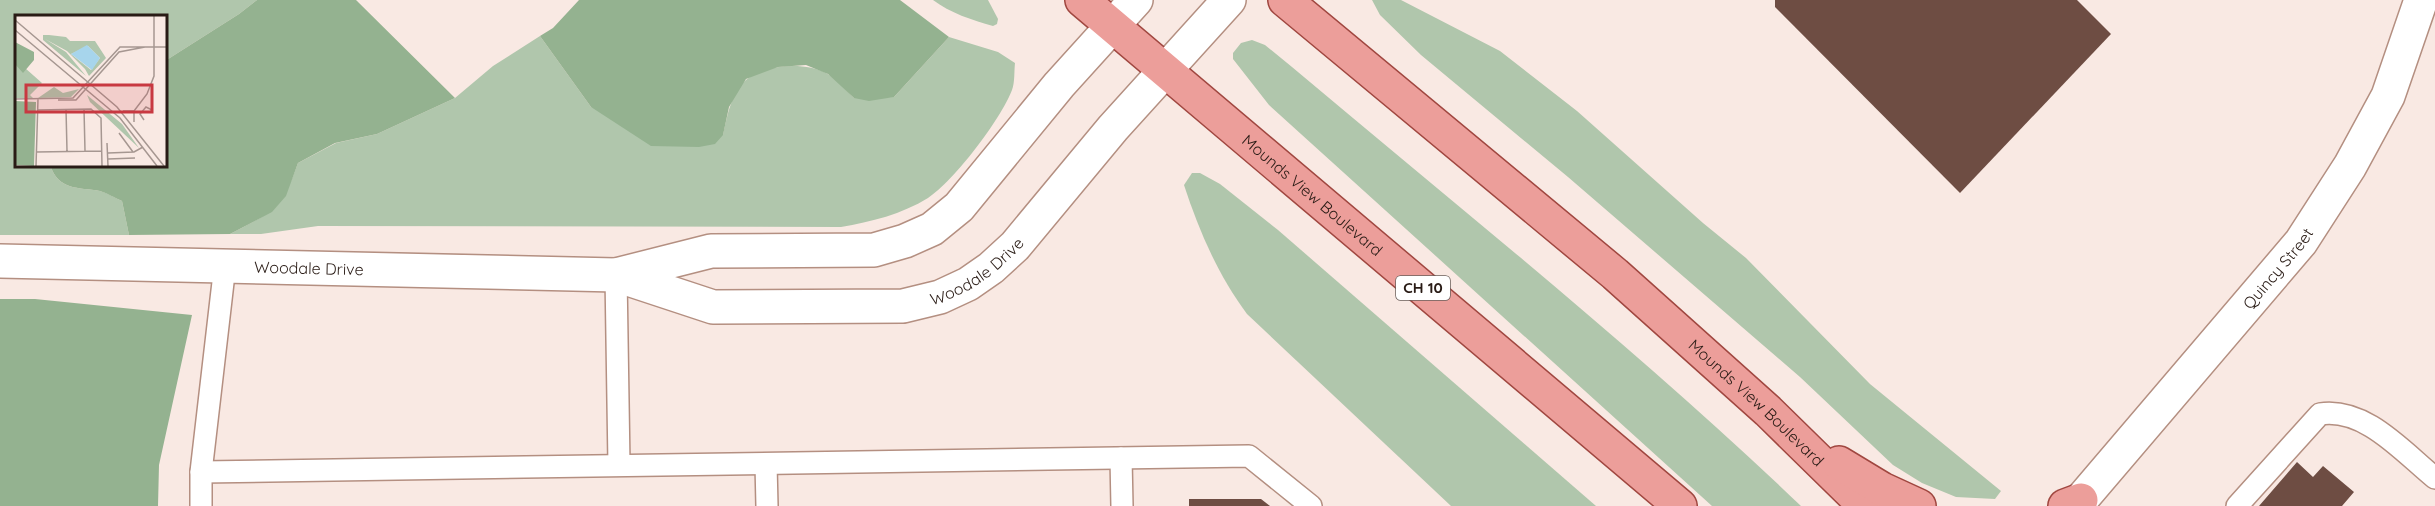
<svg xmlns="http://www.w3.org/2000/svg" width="2435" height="506" viewBox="0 0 2435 506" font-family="Quicksand,sans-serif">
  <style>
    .green { fill: #b0c6ac }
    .forest { fill: #94b290 }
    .building { fill: #6e4d43 }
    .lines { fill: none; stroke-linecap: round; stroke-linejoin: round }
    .service-casing { stroke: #b48f81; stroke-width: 24 }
    .tertiary-casing { stroke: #b48f81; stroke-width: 36 }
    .primary-casing { stroke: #a04740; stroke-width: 36 }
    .service { stroke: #fff; stroke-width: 21 }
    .tertiary { stroke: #fff; stroke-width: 33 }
    .primary { stroke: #ec9e9a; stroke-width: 33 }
    .labels { text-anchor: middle; stroke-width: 6; stroke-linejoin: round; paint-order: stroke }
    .shield { fill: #fff; stroke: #695f5b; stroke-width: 1.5 }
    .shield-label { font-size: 15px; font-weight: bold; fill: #291b15 }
    .street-label { font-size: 16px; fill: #291b15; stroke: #fff }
    .inset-road { fill: none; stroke: #a69791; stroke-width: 1.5 }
    .view { fill: #c83941; fill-opacity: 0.15; stroke: #c83941; stroke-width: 3 }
    .inset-edge { fill: none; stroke: #291b15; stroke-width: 3 }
  </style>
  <rect width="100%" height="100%" fill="#f9e9e3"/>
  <g class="green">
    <path d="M0 0H257L239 14 165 61V16H16V165H50C59 191 78 187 100 191 108 193 115 198 122 201L129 235H0Z"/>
    <path d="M933 0H988L998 19 997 24 993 26C972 20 950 13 933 0Z"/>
    <path d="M1372 0H1401L1500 51 1577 111 1703 223 1746 258 1870 384 2001 491 1995 499 1956 497 1922 483 1893 465 1800 377 1568 177 1421 55 1380 15Z"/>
    <path d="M540 36 591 107 723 135C727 117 731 93 746 80 764 64 806 62 826 73 837 79 846 90 854 98L894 97 949 37 998 52 1015 63C1014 72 1015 82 1012 90 1001 119 954 181 928 198 902 214 871 222 841 227L318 226 261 234H230C275 210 280 212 298 163L336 143 377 134 455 98 493 66Z"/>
    <path d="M1252 40 1265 45 1292 67C1463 211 1639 351 1801 506H1712L1269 105 1233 59V53L1241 43Z"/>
    <path d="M1192 173H1200L1220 184 1278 230 1596 506H1451L1247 314C1218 275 1199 231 1184 185Z"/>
  </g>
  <g class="forest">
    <path d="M257 0H356L455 98 377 134 335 143 298 163 286 196 272 212 230 234 129 235 122 201C115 198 107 193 100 191 78 187 59 191 50 165H165V61L239 14Z"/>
    <path d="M579 0H900L949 37 894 97 869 101 854 98 828 74 806 65 778 67 746 79 729 107 723 135 715 144 699 147 651 146 591 107 540 36 553 28Z"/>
    <path d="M0 299H35L192 315 159 465 158 506H0Z"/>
  </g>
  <g class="building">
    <path d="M1775 0H2077L2111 34 1960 193 1775 7Z"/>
    <path d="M2297 462 2313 477 2323 466 2354 492 2342 506H2259Z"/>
    <path d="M1189 499H1261L1270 506H1189Z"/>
  </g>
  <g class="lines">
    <g class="service-casing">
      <g id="service">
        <path d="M616 275 619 465"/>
        <path d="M1121 458 1122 506"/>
        <path d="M766 464 767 506"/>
        <path d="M201 472 1249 456 1311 506"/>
        <path d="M201 506V472L225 265"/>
        <path d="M2237 506 2320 414C2365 407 2403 452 2435 478"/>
      </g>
    </g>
    <g class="tertiary-casing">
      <g id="tertiary">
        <path id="s1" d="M0 261 616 275 711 251 874 250 905 241 932 229 959 207 1059 85 1136 0"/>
        <path id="s2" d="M616 275 713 307 903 306 940 297 968 284 991 268 1015 246 1113 128 1229 0"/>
        <path id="s3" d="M2081 500 2301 242 2350 166 2388 96 2421 0"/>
      </g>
    </g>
    <g class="primary-casing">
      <g id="primary">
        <path id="s4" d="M1082 0 1680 506"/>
        <path id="s5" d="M1285 0 1615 274 1768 411 1865 506"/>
        <path d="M1839 463 1882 489 1919 506"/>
        <path d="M2065 506 2081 500"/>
      </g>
    </g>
    <use href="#service" class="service"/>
    <use href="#tertiary" class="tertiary"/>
    <use href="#primary" class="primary"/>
  </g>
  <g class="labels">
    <rect class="shield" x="1396" y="276" width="54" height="24" rx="4.5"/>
    <g class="shield-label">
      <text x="1423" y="293">CH 10</text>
    </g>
    <g class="street-label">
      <text dy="6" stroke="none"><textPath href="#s4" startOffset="302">Mounds View Boulevard</textPath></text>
      <text dy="6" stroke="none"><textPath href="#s1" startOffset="309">Woodale Drive</textPath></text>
      <text dy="6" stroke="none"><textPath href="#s3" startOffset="304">Quincy Street</textPath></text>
      <text dy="6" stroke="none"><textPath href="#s2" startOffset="375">Woodale Drive</textPath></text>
      <text dy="6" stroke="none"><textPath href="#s5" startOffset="620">Mounds View Boulevard</textPath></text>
    </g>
  </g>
  <g transform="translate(15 15)">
    <rect width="152" height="152" fill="#f9e9e3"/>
    <path d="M34 20 51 22 55 26H80L91 43 74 61 70 54 52 36 30 24 51 37 71 61 28 25V20ZM73 31 85 43 76 55 56 39ZM0 49 10 53 27 68 15 80 18 83H0ZM39 72 48 78 64 74 56 82 23 83ZM72 80 107 109 124 133 75 87Z" fill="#b0c6ac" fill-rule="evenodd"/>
    <path d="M0 27 19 37V45L8 58 0 49ZM0 86 21 87 19 151 0 150Z" fill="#94b290"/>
    <path d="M72 30 85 43 77 55 56 39Z" fill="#a7d5ec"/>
    <path class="inset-road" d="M0 5 102 92 149 151M0 15 105 103 142 151M0 84 58 83 105 32H152M43 85H61L104 37 130 32M51 94 52 136M69 94 70 136M22 95 76 94 86 103 87 151M108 96H119V107M119 96 132 79 139 61V0M129 105 125 99 131 92 137 95M104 118 118 137M92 128 93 151M21 137 87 136M93 138 119 137 128 132M93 144 120 143M21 151 23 84"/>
    <path class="view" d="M11 70H137V97H11Z"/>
    <rect width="152" height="152" class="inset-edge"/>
  </g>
</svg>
